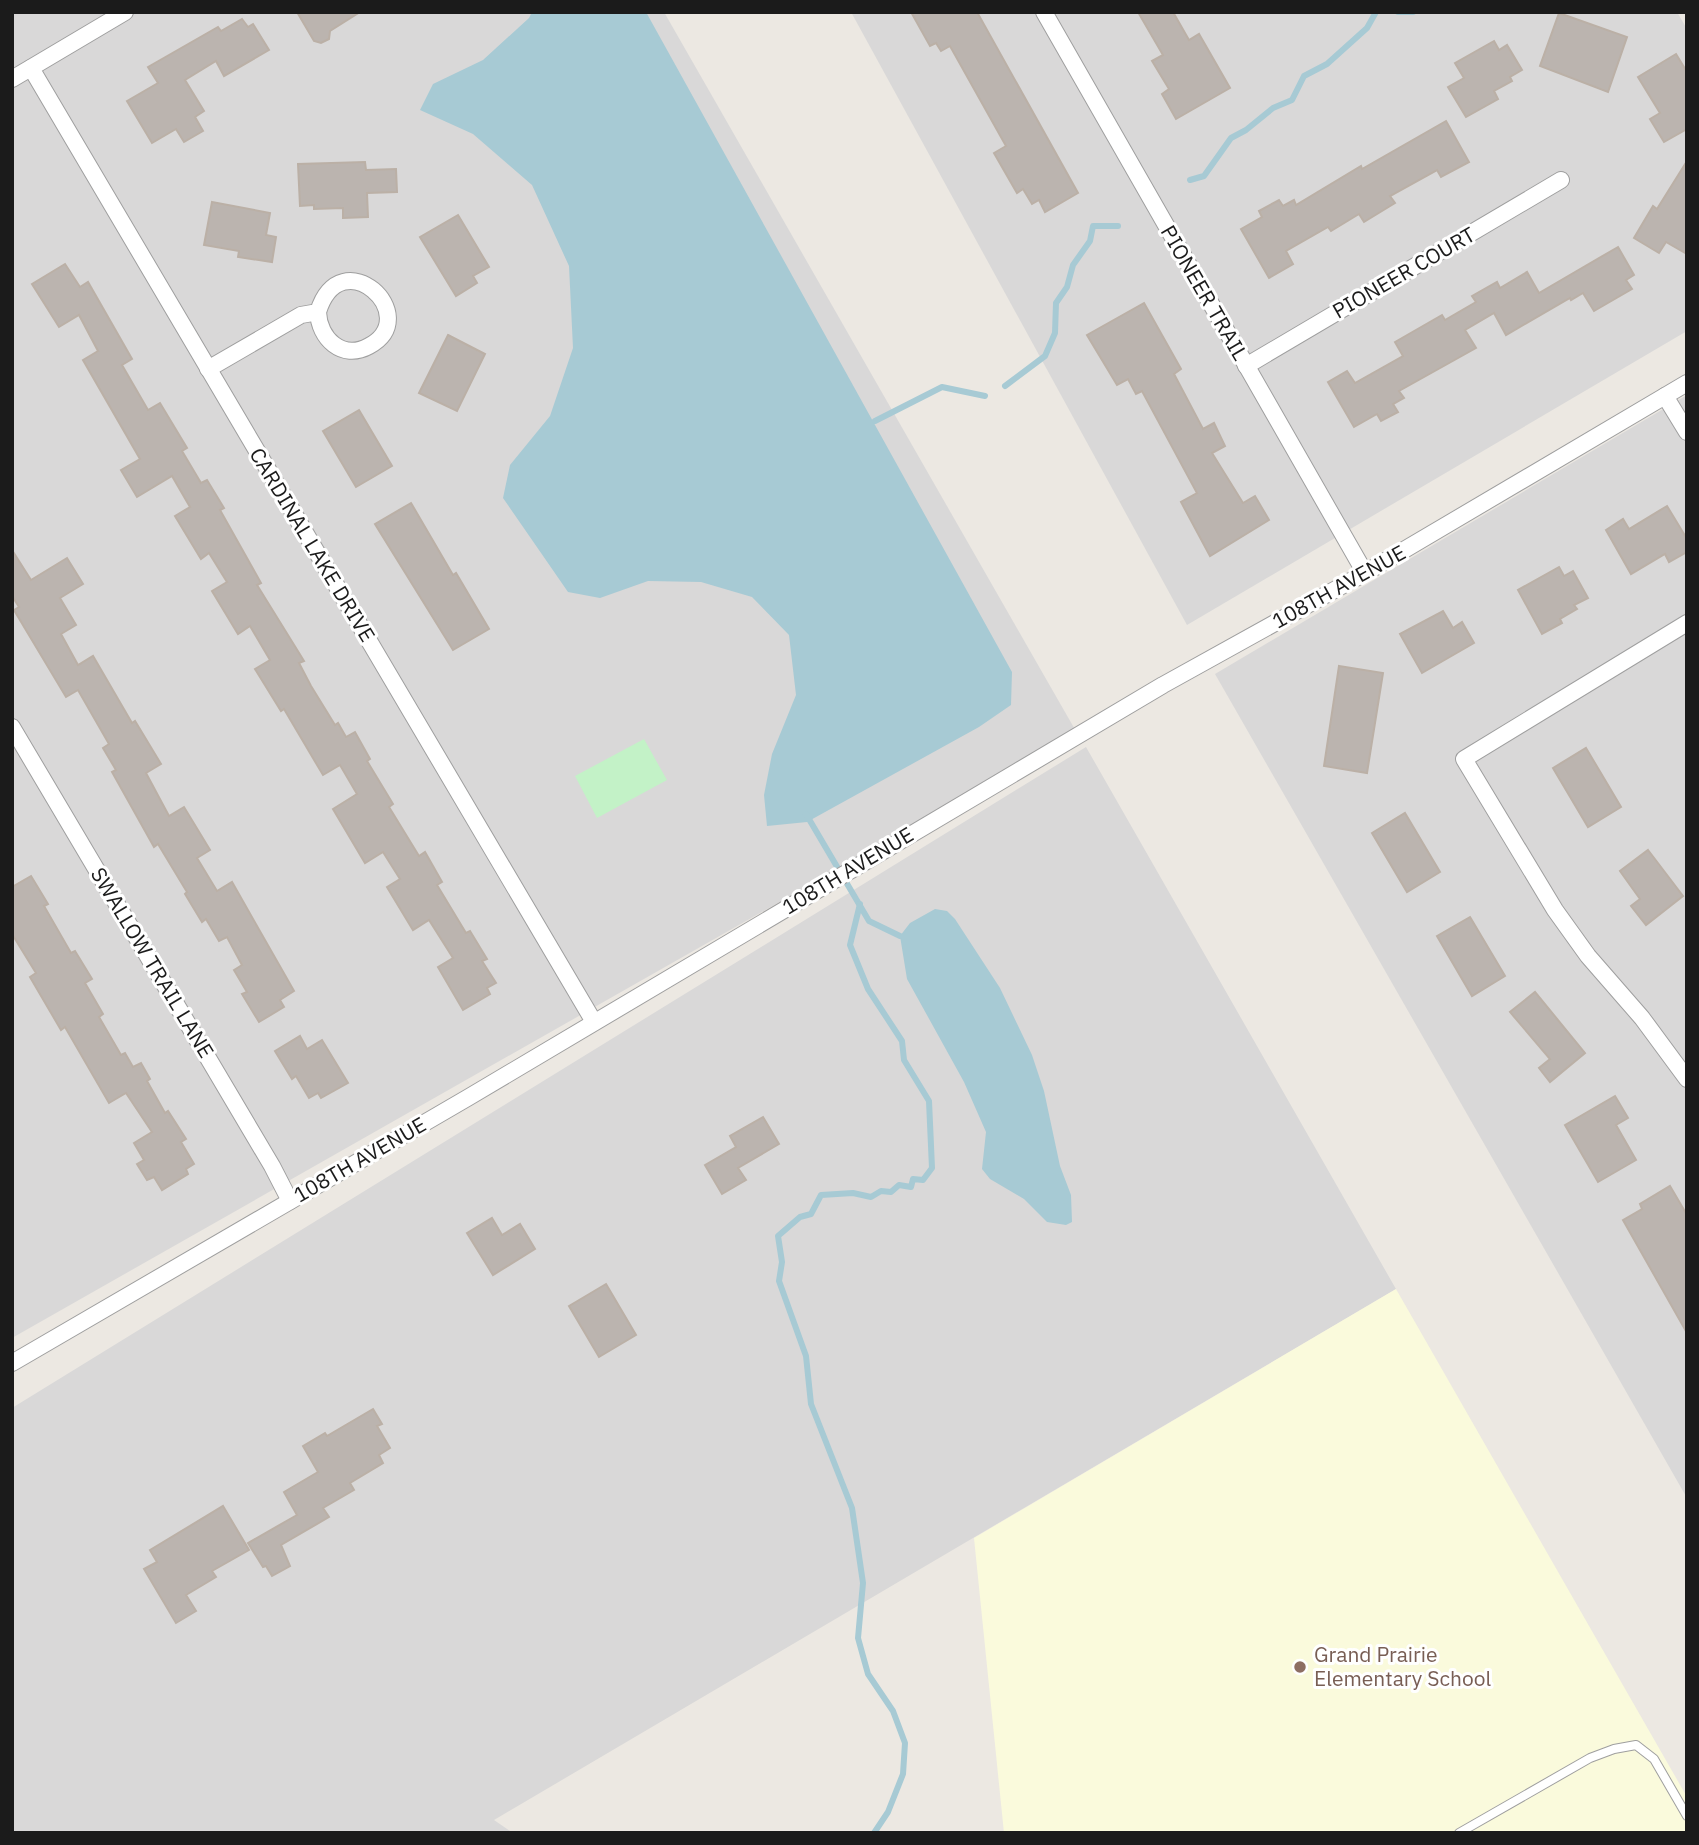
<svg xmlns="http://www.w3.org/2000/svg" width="1699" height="1845" viewBox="0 0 1699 1845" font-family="'IBM Plex Sans',sans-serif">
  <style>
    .residential { fill: #d9d8d8 }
    .education { fill: #fafadc }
    .park { fill: #c3f2c7 }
    .water { fill: #a7cad4 }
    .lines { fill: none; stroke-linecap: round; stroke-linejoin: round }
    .stream { stroke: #a7cad4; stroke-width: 6 }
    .building { fill: #bbb4af; stroke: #bbb0a6; stroke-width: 2 }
    .service-casing { stroke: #9f9f9f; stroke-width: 10 }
    .minor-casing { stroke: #9f9f9f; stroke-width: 18 }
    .service { stroke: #fff; stroke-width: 8 }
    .minor { stroke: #fff; stroke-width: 16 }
    .education-dot { fill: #8d6e63; stroke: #fff; stroke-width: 2.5 }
    .labels { text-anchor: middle; stroke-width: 6; stroke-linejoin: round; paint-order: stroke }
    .street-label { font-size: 21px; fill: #1b1b1b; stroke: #fff }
    .education-label { font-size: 21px; fill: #785e54; stroke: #fff; text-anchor: start }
  </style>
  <rect width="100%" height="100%" fill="#ece8e2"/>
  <g class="residential">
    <path d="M12 12H664L1077 733 12 1338Z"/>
    <path d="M851 12H1677L1687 29V331L1187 625Z"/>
    <path d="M1687 395V1498L1215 674Z"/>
    <path d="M1086 747 1396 1289 494 1820 513 1833H12V1408Z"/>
  </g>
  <path class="education" d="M1396 1289 1687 1797V1833H1004L974 1538Z"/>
  <path class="park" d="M644 739 667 780 597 818 575 776Z"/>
  <g class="water">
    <path d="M532 12H646L1012 672 1011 705 979 727 807 822 767 826 764 795 772 754 796 695 789 635 752 597 701 582 648 581 600 598 568 592 503 498 510 465 550 416 573 348 569 266 532 185 473 134 420 110 433 84 483 60 529 18Z"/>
    <path d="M935 909 947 911 955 919 1000 988 1032 1055 1044 1091 1060 1166 1071 1195 1072 1222 1066 1225 1047 1222 1024 1199 990 1179 982 1169 986 1132 964 1082 907 979 900 936 910 923Z"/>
  </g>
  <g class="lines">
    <g class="stream">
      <path d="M1398 12H1413"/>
      <path d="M1190 180 1204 176 1231 138 1246 130 1273 108 1292 100 1304 76 1327 64 1367 28 1376 12"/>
      <path d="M1005 386 1045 356 1055 333 1056 303 1067 287 1073 265 1090 241 1093 226H1118"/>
      <path d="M875 421 942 387 985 396"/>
      <path d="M806 814 869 921 900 936"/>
      <path d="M860 904 850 945 868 989 902 1041 904 1060 929 1101 932 1168 923 1180 913 1179 911 1187 899 1185 891 1192 881 1191 871 1197 853 1193 821 1195 811 1214 800 1217 778 1236 782 1262 779 1281 806 1356 811 1404 852 1508 863 1583 858 1638 868 1674 893 1711 905 1743 903 1774 888 1812 874 1833"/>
    </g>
  </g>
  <g class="building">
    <path d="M297 12H360L330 31 329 39 321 43 314 41Z"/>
    <path d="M911 12H977L1078 193 1045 212 1039 200 1032 204 1023 189 1017 193 994 153 1006 146 950 46 941 51 936 43 930 46Z"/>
    <path d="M1138 12H1173L1189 40 1199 34 1230 88 1176 119 1162 94 1169 89 1152 61 1163 55Z"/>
    <path d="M1559 13 1627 37 1608 92 1540 66Z"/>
    <path d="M242 19 248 27 253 24 269 50 224 76 216 61 185 80 204 111 195 117 203 131 184 142 176 129 152 143 127 101 158 83 148 67 218 27 221 31Z"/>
    <path d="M1494 41 1499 50 1507 45 1522 70 1510 77 1512 81 1494 91 1498 99 1466 117 1448 87 1464 78 1455 63Z"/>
    <path d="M1676 54 1687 72V129L1664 142 1650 119 1660 113 1638 77Z"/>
    <path d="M1446 121 1469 162 1441 177 1437 170 1390 196 1395 203 1364 222 1359 214 1331 231 1328 227 1286 251 1293 264 1269 278 1241 229 1262 217 1259 211 1279 200 1283 206 1294 200 1296 205 1361 166 1362 169Z"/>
    <path d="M1687 161V254L1666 242 1659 253 1634 238 1653 206 1657 209Z"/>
    <path d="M365 162 366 170 396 169 397 192 367 193 368 217 343 218V208L314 209V205L300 206 298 164Z"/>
    <path d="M212 202 270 213 266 235 276 237 272 262 238 257 239 251 204 245Z"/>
    <path d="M458 215 489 267 473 276 477 283 456 296 420 237Z"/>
    <path d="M1618 247 1634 275 1626 280 1632 289 1594 311 1583 293 1571 300 1570 298 1506 335 1494 313 1465 330 1476 348 1399 391 1404 398 1393 404 1398 412 1381 421 1377 414 1354 427 1328 382 1347 371 1355 383 1403 356 1395 342 1442 315 1445 320 1476 302 1472 296 1497 282 1500 288 1527 272 1539 293Z"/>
    <path d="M65 264 80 287 88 282 132 359 122 365 148 410 160 403 187 448 182 451 201 483 207 480 224 508 220 510 261 583 257 585 304 661 299 663 311 686 335 725 338 723 346 737 355 732 370 759 367 761 393 804 389 807 419 856 425 852 442 882 437 885 466 933 470 931 487 959 482 961 496 983 487 988 490 994 463 1010 438 967 453 958 429 920 413 930 387 887 400 879 383 852 365 863 333 809 357 794 340 765 323 775 284 709 281 711 255 669 270 660 250 626 238 634 212 591 227 582 209 553 201 559 175 516 190 507 172 476 137 497 121 470 140 459 83 360 98 351 79 315 59 327 32 284Z"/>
    <path d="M1144 303 1181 369 1174 374 1203 429 1214 423 1225 446 1212 453 1243 503 1255 496 1269 520 1210 556 1181 502 1197 493 1142 391 1136 394 1128 379 1117 385 1087 335Z"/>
    <path d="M448 335 485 354 457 411 419 393Z"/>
    <path d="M359 410 392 466 356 487 323 431Z"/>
    <path d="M411 503 453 575 456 573 489 629 453 650 375 524Z"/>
    <path d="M1667 506 1687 539V552L1669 562 1665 554 1631 574 1606 530 1623 519 1629 529Z"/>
    <path d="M12 550 31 580 67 558 83 584 60 598 76 625 61 634 78 665 93 656 132 723 135 721 161 764 146 773 169 816 184 807 210 850 197 858 217 891 232 882 294 991 280 1000 284 1007 259 1022 242 994 247 992 234 970 242 965 227 937 219 941 206 919 202 922 185 894 187 892 158 844 154 847 112 772 116 770 103 748 109 744 78 690 66 697 14 610 19 607 12 596Z"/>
    <path d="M1559 567 1564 576 1573 571 1588 598 1574 605 1577 609 1560 619 1562 623 1542 634 1518 590Z"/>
    <path d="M1443 611 1453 628 1462 622 1474 643 1422 673 1400 634Z"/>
    <path d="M1339 666 1383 673 1367 773 1324 766Z"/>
    <path d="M1586 748 1621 807 1588 827 1553 768Z"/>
    <path d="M1405 813 1440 872 1407 892 1372 833Z"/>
    <path d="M1648 850 1683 896 1646 925 1631 906 1640 899 1620 871Z"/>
    <path d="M31 876 48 904 44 906 71 953 75 951 92 979 85 983 103 1014 99 1017 121 1055 125 1053 133 1067 141 1063 150 1079 147 1081 165 1113 168 1111 186 1139 181 1142 194 1164 186 1169 188 1174 162 1190 154 1177 147 1180 137 1164 144 1160 134 1143 152 1132 126 1093 109 1103 65 1027 61 1030 30 977 36 973 12 934V887Z"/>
    <path d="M1470 917 1505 976 1472 996 1437 936Z"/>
    <path d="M1535 992 1585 1053 1550 1082 1539 1068 1550 1059 1510 1012Z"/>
    <path d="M300 1036 307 1049 322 1040 348 1083 321 1098 318 1093 309 1098 296 1076 292 1079 275 1051Z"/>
    <path d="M1615 1096 1628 1118 1616 1125 1636 1160 1598 1182 1565 1125Z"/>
    <path d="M763 1117 779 1144 738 1168 746 1180 722 1194 705 1165 736 1147 730 1136Z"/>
    <path d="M1670 1186 1687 1215V1333L1623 1220 1642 1209 1640 1204Z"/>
    <path d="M492 1218 502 1235 520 1224 535 1249 493 1275 467 1233Z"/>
    <path d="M606 1284 636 1335 599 1357 569 1306Z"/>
    <path d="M373 1409 382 1424 377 1426 390 1448 379 1455 383 1463 350 1483 354 1490 323 1508 329 1517 281 1545 290 1566 272 1576 266 1566 263 1567 248 1543 297 1515 284 1492 318 1472 303 1446 325 1433 327 1436Z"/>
    <path d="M223 1506 249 1550 212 1571 216 1577 186 1595 196 1611 176 1623 144 1569 157 1562 150 1550Z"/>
  </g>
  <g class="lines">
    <g class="service-casing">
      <path id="service" d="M1459 1833 1590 1758 1614 1749 1636 1745 1654 1759 1687 1816"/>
    </g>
    <g class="minor-casing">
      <g id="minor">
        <path d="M1044 12 1365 573"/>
        <path d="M31 68 594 1022"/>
        <path d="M12 79 125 12"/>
        <path d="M1246 366 1561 180"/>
        <path d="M208 369 301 315 318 312C341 238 425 316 369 346 342 361 319 338 318 312"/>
        <path d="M1665 396 1687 432"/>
        <path d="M1687 623 1464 759 1555 910 1588 956 1642 1018 1687 1079"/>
        <path d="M12 727 272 1166 290 1201"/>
        <path d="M12 1363 469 1097 1163 685 1365 573 1687 383"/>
      </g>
    </g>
    <use href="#service" class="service"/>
    <use href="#minor" class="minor"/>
  </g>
  <circle class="education-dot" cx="1300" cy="1667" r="7"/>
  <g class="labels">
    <g class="street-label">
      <text transform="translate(1404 273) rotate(-30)" y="7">PIONEER COURT</text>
      <text transform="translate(1204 293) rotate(60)" y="7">PIONEER TRAIL</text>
      <text transform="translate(312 545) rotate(59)" y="7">CARDINAL LAKE DRIVE</text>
      <text transform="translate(1339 587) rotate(-29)" y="7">108TH AVENUE</text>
      <text transform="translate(848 871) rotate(-31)" y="7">108TH AVENUE</text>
      <text transform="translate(152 963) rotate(59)" y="7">SWALLOW TRAIL LANE</text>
      <text transform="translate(360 1160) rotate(-30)" y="7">108TH AVENUE</text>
    </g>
    <g class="education-label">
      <text x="1314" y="1662">Grand Prairie<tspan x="1314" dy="24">Elementary School</tspan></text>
    </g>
  </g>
  <rect width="1699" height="1845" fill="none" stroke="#1b1b1b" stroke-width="28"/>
</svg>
